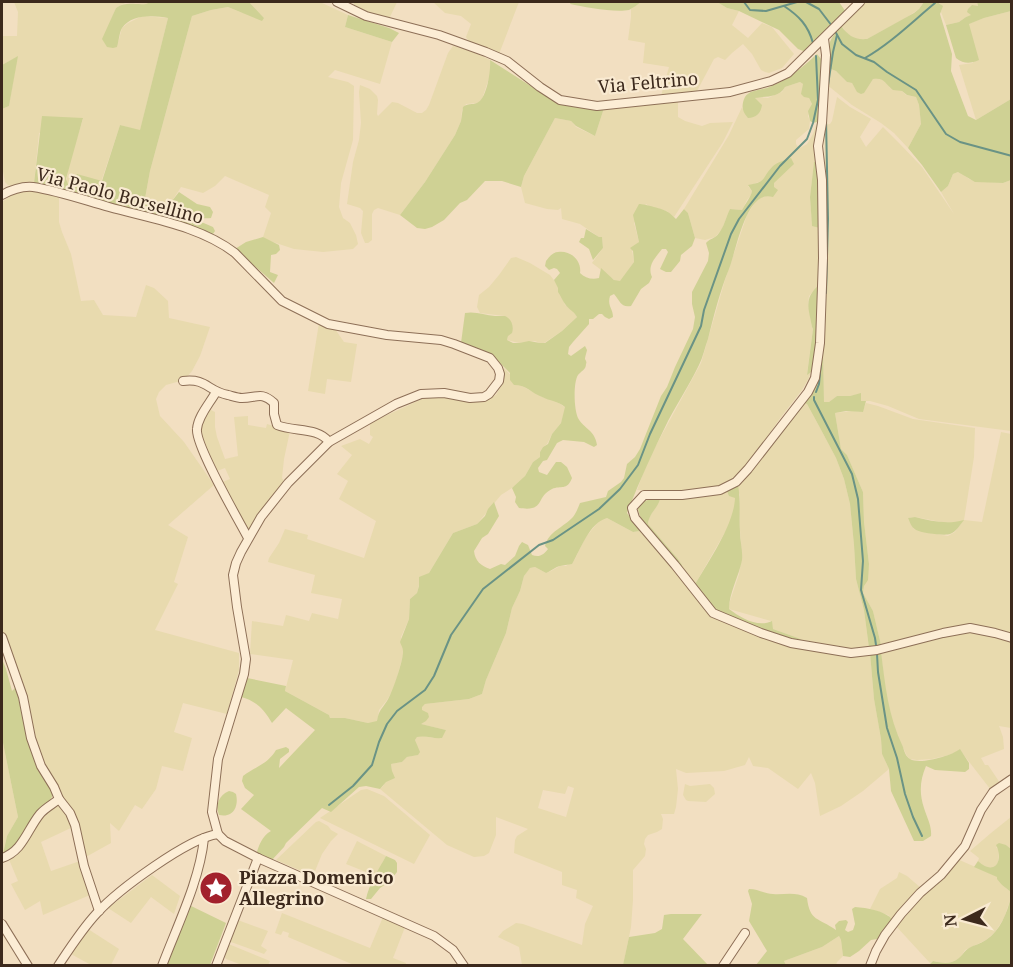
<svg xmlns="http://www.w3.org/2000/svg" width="1013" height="967" viewBox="0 0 1013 967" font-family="'Noto Serif',serif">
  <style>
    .farmland { fill: #e8daae; fill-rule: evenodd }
    .green { fill: #cfd194 }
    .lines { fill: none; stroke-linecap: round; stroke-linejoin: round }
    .stream { stroke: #6a9385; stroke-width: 2 }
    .minor-casing { stroke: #8d6f57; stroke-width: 10 }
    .minor { stroke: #fcedd5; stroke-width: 8 }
    .labels { text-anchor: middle; stroke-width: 4.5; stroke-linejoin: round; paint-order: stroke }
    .street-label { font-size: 18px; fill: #3c291c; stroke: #f9ead1 }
    .poi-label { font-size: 18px; font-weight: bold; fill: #3c291c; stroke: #f9ead1; text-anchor: start }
  </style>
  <rect width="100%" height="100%" fill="#f2dfc1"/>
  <g class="farmland">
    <path d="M14 2H150L146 4 125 3 116 8 111 20 117 47 122 28 128 23 142 16 168 18 140 131 120 125 101 182 77 174 72 188 69 187 66 183 69 164 83 119 39 133 34 183 12 186 8 185 5 182 2 166V109L9 106 17 57 2 65V36H17L18 12Z"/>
    <path d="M249 2H320L348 15 345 27 392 42 380 84 335 70 328 77 348 82 354 86 353 140 341 183 339 207 343 218 350 223 356 235 358 244 353 249 323 252 294 249 267 240 263 237 271 213 265 207 269 195 225 176 215 186 203 193 181 187 172 201 160 210 144 204 150 171 192 16 211 10 228 7 240 12 264 18Z"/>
    <path d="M354 2H397L390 17H387L374 15 354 8Z"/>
    <path d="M433 2H519L499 54 466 43 468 40 466 37 471 24 461 16 445 13Z"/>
    <path d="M641 2H717L727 8 739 11 732 25 748 38 762 23 772 27 794 54 782 68 769 73 765 72 761 70 752 54 743 44 732 53 725 60 718 57 714 59 697 91 661 96 669 67 643 63 645 43 628 40 631 17V9Z"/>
    <path d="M865 2H924L919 9 904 19 867 39 858 40 851 37 841 26Z"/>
    <path d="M939 2H977L980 14 966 17 959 22 946 25 941 12 942 6Z"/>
    <path d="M1011 11V99L976 120 959 65 973 63 968 24 984 18Z"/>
    <path d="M453 46 469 50 490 60 491 72 482 99 478 103 466 104 462 110 461 121 455 135 425 182 400 215 378 208 374 210 372 214V240L368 243H365L361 233 363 211 360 208 347 204 353 162 359 140 361 123 359 92 360 85 370 89 377 96 378 100 377 114 378 116 392 102 398 103 417 113H422L426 110 429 105 448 53Z"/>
    <path d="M828 68 836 71 847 82 852 83 857 91 873 79 878 78 886 81 890 88 902 91 906 95 916 97 919 105 921 124 908 148 894 133 881 123 852 105 826 84Z"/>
    <path d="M800 82 803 84 802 94 809 98 812 104 808 116 810 121 809 129 796 140V144L798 147 800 148 807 144 813 134 817 122V163H814L810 197 812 225 820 228 819 285 809 296 808 303 812 327 813 329 807 374 811 372 809 378 802 390 781 417 752 459 736 476 724 484 712 488 694 490H637L647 463 654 449 701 363 725 280 747 215 756 201 762 197 769 195 774 187V183L772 167 764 180 748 186 752 191 751 195 747 200 742 210 730 209 722 229 715 237 705 240 695 238 688 213 684 209 729 135 743 105 742 109 757 97 768 98 772 96 782 92 785 87Z"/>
    <path d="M837 97 850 107 871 119 860 137 866 147 883 127 898 142 922 167 954 214 941 192 948 186 953 174 958 172 961 173 969 179 982 182H990L1003 183 1011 180V431L919 419 888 406 870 401H861L860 394 850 396H837L829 402H824L823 324 827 242 824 125 830 124 832 121Z"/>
    <path d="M678 101V117L685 121 702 126 710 123 733 122 723 142 674 217 667 211 650 207 646 204 634 223 639 242 632 250 634 262 621 281 617 282 592 263 603 248 602 237H599L580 224 562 219 561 208 558 210 547 209 525 203 521 187 524 176 555 118 571 121 576 127 595 136 604 108Z"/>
    <path d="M29 190 59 196V222L62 232 71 254 81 301 94 300 103 315 136 317 146 285 154 288 168 301 169 318 210 327 200 356 192 371 184 380 166 385 159 392 156 399 160 416 184 442 214 485 168 525 188 537 174 582 178 584 155 630 239 653V670L227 714 183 703 174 732 192 738 183 771 162 766 156 789 142 809 135 805 119 831 110 823 111 843 84 858 82 846 40 759 2 633V202L18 191Z"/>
    <path d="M516 257 530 263 550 275 557 284 565 305 573 310 577 317 562 331 544 343H540L535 341 519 343 507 340 508 336 504 316 480 313 477 307 479 295 489 287 499 275 511 258Z"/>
    <path d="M319 323 335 329 344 342 357 344 351 382 327 379 325 394 308 391Z"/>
    <path d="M504 368 520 385 542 397 556 401 566 408 561 423 552 434 547 444 543 447 540 452V457L533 462 525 476 518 484 501 495 477 524 453 533 429 573 420 581 417 593 410 599 409 619 401 637 404 652 394 688 387 700 379 710 377 722 368 723 345 718H330L329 715 285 691 293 660 250 654 252 621 283 626 286 615 309 621 312 613 338 619 342 599 311 593 315 575 268 562 269 558 279 543 285 529 308 535 307 539 364 558 376 521 339 499 348 481 337 474 352 455 341 446 360 439 369 444 373 437 370 435V423L422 399 436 396 485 400 496 395 502 384Z"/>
    <path d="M802 402 807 404 819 426 836 458 844 479 850 504 854 545 856 579 864 610 869 648 844 649 816 647 798 638 773 629 771 621 729 609V604L739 574 742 557 740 530V495L735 484Z"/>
    <path d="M866 403 878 406 913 419 975 428 974 457 964 520 982 522 1001 432 1011 434V635L968 625 881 645 873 611 863 593 864 586 869 564 864 522 863 492 847 455 841 449 835 413 853 411 862 412ZM915 517 941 522 954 523 963 521 955 532 948 536 919 531 914 529 908 518Z"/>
    <path d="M207 408 215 412V427L217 437 225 459 238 456 234 417 248 416V425L266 428 267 424 290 431 284 459 282 478 285 483 265 506 247 532 220 483 230 479 225 468 214 472 198 426Z"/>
    <path d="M726 489 735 498V507L732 520 694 586 680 568 682 565 678 559 648 524 649 518 660 499Z"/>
    <path d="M607 518 633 532 640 531 712 615 794 646 832 654 844 655 870 653 874 699 881 739 882 754 889 769 863 791 841 806 820 816 815 783 811 773 798 789 768 768 753 766 749 757 745 765 724 771 686 773 676 769 678 789 676 807 674 814H661L663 819 662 829 657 832 648 835 645 839 644 844 646 849 645 856 633 870V900L631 927 623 966 522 965 519 947 498 937 503 931 516 923 523 924 582 945 585 924 593 906 576 898 577 890 562 885V872L514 853 515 840 517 836 528 829 496 817V835L489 853 484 856 474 857 447 845 380 789 383 786 392 771 391 764 402 762 407 757 417 755 419 753 415 740 417 737 422 736 435 738 446 730 420 724 421 707 425 704 469 699 482 694 486 680 506 633 512 608 520 591 524 576 527 571 530 568 535 567 546 573 551 571 560 566H566L575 559 585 538 600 520ZM568 786 574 788 566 817 538 808 543 790 565 794Z"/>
    <path d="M971 631 981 633 1011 641V728L999 726 1003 737 1004 749 981 758 985 765H988L1000 783 991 790 960 750 949 755 932 759 917 760 910 759 907 756 898 737 890 714 885 691 881 651 940 637Z"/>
    <path d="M2 738 18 817 7 836 3 854H2Z"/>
    <path d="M685 784 690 786 710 784 714 788 715 794 706 802 688 801 686 800 683 795Z"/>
    <path d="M367 789 384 796 430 835 414 864 320 818 361 790Z"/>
    <path d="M59 801 73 827 41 842 51 871 80 861 90 895 43 915 40 901 25 910 11 884 18 881 8 857 40 814Z"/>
    <path d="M1011 817V849L1006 845 996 847 999 850 998 862 996 865 992 868 983 866 978 861 979 858 970 851 991 833Z"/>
    <path d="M319 821 328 826 331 830 338 834 331 841 322 854 313 876 276 860 316 822Z"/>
    <path d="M357 841 386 856 376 876 346 864Z"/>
    <path d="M955 858 998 877 1002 885 1011 892V897L1004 918 995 932 986 940 965 950 960 958 954 961 947 964 933 961 930 963 895 925Z"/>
    <path d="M899 872 907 876 921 888 893 920 888 915 870 909 880 889 897 878Z"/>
    <path d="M152 875 180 896 174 914 151 897 131 923 108 908Z"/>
    <path d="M282 913 370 948 383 917 405 927 393 958 406 963 405 966 354 965 288 937 289 933 283 931 281 935 275 933Z"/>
    <path d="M235 919 268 931 261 946 267 950 264 954 231 942 228 938Z"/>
    <path d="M88 929 119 949 111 965H91L71 954Z"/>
    <path d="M839 936 841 940 843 956 837 962 836 965H786L784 961 822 947Z"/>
    <path d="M226 943 270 961 268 965H242L226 959 222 954Z"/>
  </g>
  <g class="green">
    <path d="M150 2H249L264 18 262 21 228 7 211 10 192 16 150 171 144 204 160 210 172 201 179 192 197 204 210 207 213 212 211 218C204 219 197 217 192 218L213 227 215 231 213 234 34 183 42 116 83 118 66 179 69 187 71 188 77 174 102 181 120 125 140 130 168 18C154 15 131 14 122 28 119 33 119 41 117 47L113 48 107 47 102 39 116 8C126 1 134 5 146 4Z"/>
    <path d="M571 2H641C637 5 633 8 629 10 615 13 584 7 570 4Z"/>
    <path d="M717 2H839L846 12 806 52 798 49 779 30 739 11 727 8Z"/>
    <path d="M924 2H937L943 6 940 14 952 54 951 71 968 116 976 120 1011 99V180L1003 183 975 182 958 172 953 174 948 186 941 192 922 165 908 148 921 124 919 105 916 97 907 95 902 91 893 90C885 84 885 77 873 79L864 93 861 94 857 92 852 83 847 82 836 71 828 68C828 45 826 44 841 26 849 36 854 40 867 39L914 13 919 9Z"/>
    <path d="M977 2H1011V11L984 18 969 24 979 60C970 64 964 64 956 58L946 25 959 22 966 17 971 15 967 12 968 9 972 5 978 6Z"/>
    <path d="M348 15 389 28 399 33 392 42 345 27Z"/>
    <path d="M817 54 821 59 819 119 817 122 813 123 810 121 808 111 812 104 809 98 804 97 801 94 803 84 800 82 785 87C779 98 766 96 755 98L762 105C761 113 756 118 748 118 742 112 741 105 745 97 749 90 760 90 767 88 786 81 802 68 817 54Z"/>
    <path d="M18 56 9 106 2 109V65Z"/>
    <path d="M490 60 551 99 573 106 604 108 595 136 576 126 571 121 555 118 524 176 521 187 502 181H485L467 200 460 203 444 220 432 227 425 229 417 228 400 215 425 182 455 135 461 121 463 107C468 103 472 105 477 103 487 99 491 70 490 60Z"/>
    <path d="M791 158 794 164 774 183V187L778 190 773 197C746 188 736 252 729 269 720 291 714 315 708 339 705 347 703 357 699 365 690 384 678 402 668 421 653 451 639 482 627 513L640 531 633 532 607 518C589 523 581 549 572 564 567 565 564 565 560 566 555 567 551 571 546 573L535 567 530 568 524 576 520 591 512 608 506 633 486 680 482 694 469 699 425 704 422 707V710L428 713 429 717 426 721 421 724 446 730 442 738C433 739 426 735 417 737L415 740 420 752 418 755 407 757 402 762 391 764 392 771 395 778 386 782 380 789 366 786 359 787 331 812 322 808 286 843 284 847 271 861 256 855C259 845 262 836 271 831L241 809 254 795 245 788 242 781 243 776C256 766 267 765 276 750L286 747 289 749V752L280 759 279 768 315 730 286 708 272 723C264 709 256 701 241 697L247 678 286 686 285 691 329 715 330 718H345L368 723 377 721C379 710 381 710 387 701 392 694 404 658 403 651 403 648 401 645 400 642L409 619 410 599 417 593 419 586V577L429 573 453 533 477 524 485 516 488 509 494 502 499 516 488 534 482 538 474 551C475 561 481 566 490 569L501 564 505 565 515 556 519 546 522 542 528 545 532 555C540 558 544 554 548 549L545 546C548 532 564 527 573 517 576 513 578 508 580 503L606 497 608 491 621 482 624 478 627 464 635 457 640 449 661 396 667 387 675 367 693 329 695 317 692 304V292L708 261 709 253 706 243C710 238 715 239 719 233 724 227 726 217 730 209L742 210C745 204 751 197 752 191L748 185C767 182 761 179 772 167 777 162 785 160 791 158Z"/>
    <path d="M814 162 817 163 819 166 820 228 812 226 810 197Z"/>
    <path d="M639 204C644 204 664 209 668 212 671 214 673 216 676 219L684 209 688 213 695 238 692 246 681 255 680 261 671 272H666L660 269 668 252 666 249H662C655 258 647 266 652 277L649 283 641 289 631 306C621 308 620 301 614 294L610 296C607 306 613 308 613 317L609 319 605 317 602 314H599L593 319H589V324L573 342 569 347 568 354 571 356 585 346 587 350C587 351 585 357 585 359 586 361 587 362 586 364 586 370 581 371 578 375 573 383 574 410 578 418 584 429 595 430 597 445L594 447 584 442 563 440 557 443 547 460 543 461 538 468 539 472 547 475 556 462H561L567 467 572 478C567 491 561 485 552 489 535 497 546 512 519 508L515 502 516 497 512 488 525 476 533 462 540 457V452L543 447 548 444 552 434 561 423 565 407C558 401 550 401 542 397 531 393 527 385 514 385L510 380V373L493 356 461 343 465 313C475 311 485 315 495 316 497 316 503 316 505 316 512 319 514 327 512 333L508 336 507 340 513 343H519L529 341 540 343H545L562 331 577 317C573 310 569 310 565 304 562 300 561 296 558 292V288L554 280 560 273 557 269 554 268 549 270 545 266 546 261C549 257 553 252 558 252 571 250 582 261 580 273 585 278 592 280 599 278L601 268 614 280 620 281 634 262 633 251 630 248 639 242 633 215Z"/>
    <path d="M586 229 599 237H602L603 248 593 260 589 249 579 242 581 238H584Z"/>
    <path d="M263 237 279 245 280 250 276 254 271 255 270 272 278 275 274 283 235 249 246 242Z"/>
    <path d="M819 285 817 330 813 366 811 372 807 375 813 329 812 327C809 308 803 299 819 285Z"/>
    <path d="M823 345 824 402H829L837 396H850L861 393V401H866L863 412 846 411 835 413 841 449 847 455 863 492 864 522 869 564 868 580 864 586 863 593 873 611 881 645 869 648 864 610 856 579 854 545 850 504 844 479 836 458 819 426 807 404 802 402 809 392Z"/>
    <path d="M738 485C741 501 739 516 740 532 740 541 743 551 742 560 739 576 729 593 729 609 741 618 758 628 772 621L773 629 798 638 816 647 758 628 714 609 694 586C708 562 734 525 735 498L729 496 726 489Z"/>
    <path d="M659 497 660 499C658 508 649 513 648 524L678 559 682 565 680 568C669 555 636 522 638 506 644 500 651 499 659 497Z"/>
    <path d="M915 517C932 521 947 525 964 520 960 525 956 532 950 534 945 536 921 533 916 530 911 527 910 522 908 518Z"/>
    <path d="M881 651C885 684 888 716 903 747 904 751 906 757 910 759 920 765 951 756 960 749L969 763V769L965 772 935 770 926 766C920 780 919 793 924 808 927 818 932 826 931 836L923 841H914L891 791 889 769 882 754 881 739 874 699 870 653Z"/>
    <path d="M2 659 6 669 12 691 15 688 17 691 23 720 30 746 52 792V797L13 851 3 854 7 836 18 817 2 738Z"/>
    <path d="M229 791 233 792 236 794C239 807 233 818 219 815 215 805 219 795 229 791Z"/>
    <path d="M999 843 1006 845 1011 849V892L1002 885 997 879V877L974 867 978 861C995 877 1004 860 996 845Z"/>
    <path d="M386 856 395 860 397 863V872L389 882 380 888 371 899H366C369 884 379 869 386 856Z"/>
    <path d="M749 889C758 889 765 894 773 894 785 895 795 891 807 898 810 922 818 917 836 930L835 925 839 921 846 920 848 922 845 930 848 932 853 930 855 924 852 909 855 907C867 908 884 910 893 920L877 939 871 940 859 951 850 957 843 956 841 940 839 936 822 947 784 961 786 965H756L767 951 749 921 752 904 748 891Z"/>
    <path d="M1011 897V965H929L933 961C942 963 951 965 959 958 963 955 964 951 969 948 974 945 980 944 986 940 1000 931 1007 913 1011 897Z"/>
    <path d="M187 904 226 923 210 965 163 966Z"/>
    <path d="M671 914H702L683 939 708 965H623L629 937 655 933 662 929 664 915Z"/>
  </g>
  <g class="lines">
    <g class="stream">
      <path d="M744 2 750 10 766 11 797 2"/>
      <path d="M806 2 819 9 832 26"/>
      <path d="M784 6C799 16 808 25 813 43"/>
      <path d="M835 31 842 44 856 55 874 62 887 72 916 90 946 134 960 142 1012 156"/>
      <path d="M865 58C891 43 912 22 935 3"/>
      <path d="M828 85 833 52 837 35"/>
      <path d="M826 293 828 219 826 119"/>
      <path d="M816 392 819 384 821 362"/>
      <path d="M814 397V400L852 474 858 499 863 561 861 590 875 638 876 645"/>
      <path d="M877 654 878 672 887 728 897 758 905 794 913 817 922 836"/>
      <path d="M329 805 353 786 372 765 379 742 387 724 397 711 425 690 434 676 451 635 483 589 539 545 553 540 599 509 620 489 638 465 650 434 701 326 704 310 731 234 739 219 780 166 807 139 813 123 818 100 816 56"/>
    </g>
    <g class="minor-casing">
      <g id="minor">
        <path d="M337 2 366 16 439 35 486 52 507 61 540 87 560 100 597 106 730 92 771 81 788 73 860 2"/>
        <path d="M824 39 826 55 822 123 818 146 822 180 823 258 820 343 815 378 808 392 748 469 736 482 720 490 682 495H644L632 508 635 518 675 565 713 613 761 633 791 643 851 653 877 650 943 633 970 628 995 633 1012 638"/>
        <path d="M2 195C11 190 22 186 33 187 59 191 84 200 109 207 152 219 200 226 235 253L282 301 328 324 387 335 441 340 454 344 490 358 498 368 500 374 499 381 489 394 484 397 470 398 444 393 421 394 396 404 329 442 288 483 261 517 241 552 236 563 233 575 237 607 246 659 244 674 218 759 212 812 218 834 225 841 258 858 434 936 453 950 464 966"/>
        <path d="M183 381C207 378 207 391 228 395 232 396 238 398 242 398 257 398 261 391 274 403V414L277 425C294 432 318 427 329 442"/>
        <path d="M216 392C210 403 198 416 197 429 195 445 238 519 248 538"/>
        <path d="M2 637 23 697 31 738 41 766 54 787 59 799 70 813 75 825 84 866 99 911"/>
        <path d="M2 858C23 851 27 830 40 814 45 808 53 804 59 799"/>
        <path d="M2 924 28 966"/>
        <path d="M58 966C70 948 82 929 97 913 118 890 188 838 218 834"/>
        <path d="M162 966C177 926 200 880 204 838"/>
        <path d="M216 966 258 858"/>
        <path d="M723 966 745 933"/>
        <path d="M870 966 876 951 885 935 901 914 920 893 941 875 965 846 981 810 993 792 1012 779"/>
      </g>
    </g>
    <use href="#minor" class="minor"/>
  </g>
  <defs>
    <g id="sight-disc" transform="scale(1.725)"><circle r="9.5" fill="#a2212c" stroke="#f9ead1"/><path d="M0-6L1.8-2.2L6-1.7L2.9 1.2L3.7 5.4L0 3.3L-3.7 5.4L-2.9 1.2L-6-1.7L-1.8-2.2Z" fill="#fff"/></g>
  </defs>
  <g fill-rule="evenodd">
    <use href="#sight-disc" x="216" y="888"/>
  </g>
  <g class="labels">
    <g class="street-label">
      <text transform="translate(648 83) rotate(-5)" y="6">Via Feltrino</text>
      <text transform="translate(120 196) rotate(15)" y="6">Via Paolo Borsellino</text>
    </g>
    <g class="poi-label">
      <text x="239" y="884">Piazza Domenico<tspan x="239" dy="21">Allegrino</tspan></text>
    </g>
  </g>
  <rect width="1013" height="967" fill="none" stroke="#3c291c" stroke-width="6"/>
  <g transform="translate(965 919) rotate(264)" stroke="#f9ead1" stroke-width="4.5" paint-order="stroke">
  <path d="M0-4.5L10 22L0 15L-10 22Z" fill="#3c291c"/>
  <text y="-9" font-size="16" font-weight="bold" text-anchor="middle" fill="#3c291c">N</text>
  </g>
</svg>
